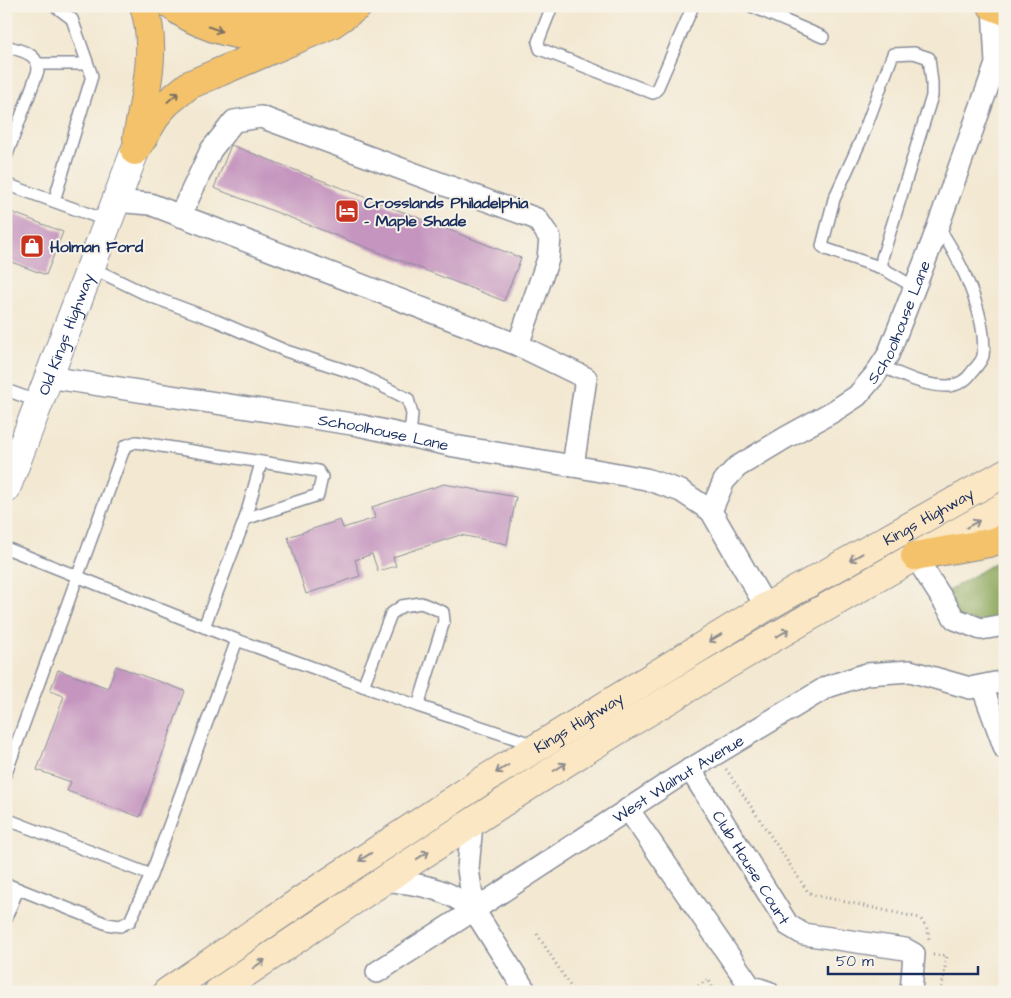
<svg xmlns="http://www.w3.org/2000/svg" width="1011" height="998" viewBox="0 0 1011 998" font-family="'Architects Daughter',sans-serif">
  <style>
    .forest { fill: #89a558; stroke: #526a5b }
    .building { fill: #c595bf }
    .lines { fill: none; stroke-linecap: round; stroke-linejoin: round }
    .service-casing { stroke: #878c98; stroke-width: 14 }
    .minor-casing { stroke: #878c98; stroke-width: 24 }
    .tertiary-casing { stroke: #878c98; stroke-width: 30 }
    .secondary-casing { stroke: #878c98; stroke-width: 30 }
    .trunk-casing { stroke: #878c98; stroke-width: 30 }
    .path { stroke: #878c98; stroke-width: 3; stroke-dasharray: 1 4; stroke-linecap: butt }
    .service { stroke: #fff; stroke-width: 11 }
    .minor { stroke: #fff; stroke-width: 21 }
    .tertiary { stroke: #fff; stroke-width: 28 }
    .secondary { stroke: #fbe7c3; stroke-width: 28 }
    .trunk { stroke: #f4c26a; stroke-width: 28 }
    .oneway { stroke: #7d7163 }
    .oneway2 { stroke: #8b8b90 }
    .labels { text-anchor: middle; stroke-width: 4; stroke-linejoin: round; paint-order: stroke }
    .poi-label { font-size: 16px; font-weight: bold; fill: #1b2f5e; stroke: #f7f3e8; text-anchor: start }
    .street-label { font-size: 16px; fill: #1b2f5e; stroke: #f7f3e8 }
  </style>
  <rect width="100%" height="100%" fill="#f7f3e8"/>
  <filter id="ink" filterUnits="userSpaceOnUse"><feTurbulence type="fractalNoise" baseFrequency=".02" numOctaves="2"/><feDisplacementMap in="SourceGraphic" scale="10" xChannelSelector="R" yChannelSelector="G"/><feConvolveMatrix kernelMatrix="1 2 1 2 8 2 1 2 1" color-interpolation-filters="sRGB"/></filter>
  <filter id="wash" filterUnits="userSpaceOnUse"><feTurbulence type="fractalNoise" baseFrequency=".0096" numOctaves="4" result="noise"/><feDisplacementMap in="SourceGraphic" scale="20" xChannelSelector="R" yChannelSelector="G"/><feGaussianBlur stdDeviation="1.12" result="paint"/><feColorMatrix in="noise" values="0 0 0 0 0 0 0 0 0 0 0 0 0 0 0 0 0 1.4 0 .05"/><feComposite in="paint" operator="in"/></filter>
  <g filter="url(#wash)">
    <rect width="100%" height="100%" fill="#f3e8d2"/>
    <path class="forest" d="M1005 557V629L953 616 941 595Z"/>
    <g id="blocks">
      <g class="building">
        <path d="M231 145 521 258 504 301 214 188Z"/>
        <path d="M6 210 63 232 46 275 6 260Z"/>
        <path d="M444 484 516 497 507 544 460 535 393 557 396 566 378 571 372 554 355 560 360 576 306 594 288 537 340 520 343 528 375 518 372 507Z"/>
        <path d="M116 666 185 691 140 817 67 791 71 782 37 770 64 696 50 691 58 670 108 688Z"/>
      </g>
    </g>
  </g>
  <g filter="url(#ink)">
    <use href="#blocks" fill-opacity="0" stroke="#878c98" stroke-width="1"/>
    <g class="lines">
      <g class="service-casing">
        <g id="service">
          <path d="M552 6 538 42 540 49 653 93 657 89 693 6"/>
          <path d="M751 6 823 37"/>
          <path d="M6 46C21 51 39 53 38 71L6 157"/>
          <path d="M38 64H87"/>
          <path d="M6 184 108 221"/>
          <path d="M54 201 92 76 72 19 55 6"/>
          <path d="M90 267 150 296 217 321 286 351 360 375 408 399 412 414 410 437"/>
          <path d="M882 268 826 249 822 246 834 199 861 140 893 54 914 53 929 58 932 83V96L882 258V268L914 287"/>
          <path d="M881 366C902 375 923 386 947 386 957 386 967 380 972 372 976 367 982 361 983 356 988 317 960 258 938 227"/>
          <path d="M6 390 39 402"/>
          <path d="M245 519 261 463"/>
          <path d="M6 548 237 640 151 875 6 819"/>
          <path d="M237 640 418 706 535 745"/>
          <path d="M363 686 391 614 402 606 421 603 443 612 444 621 418 706"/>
          <path d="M6 773 125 446 136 442 318 471 322 477 318 495 245 519 204 627"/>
          <path d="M6 884 107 924 120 926 130 921 151 875"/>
          <path d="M6 918 18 889"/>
        </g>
      </g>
      <g class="minor-casing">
        <g id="minor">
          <path d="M115 201 150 204 518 345 586 378 573 466"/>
          <path d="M180 216 211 150 234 121 261 117 537 219 550 238 548 259 518 345"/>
          <path id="s1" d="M48 377 358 425 454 446 573 466 646 479 681 491 711 511"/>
          <path d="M915 556 955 619 981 629 1005 625"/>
          <path id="s2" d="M766 607 711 511 724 481 737 467 785 438 834 411 857 396 875 375 888 355 932 243 996 64 993 6"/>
          <path d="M982 686 1005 749"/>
          <path id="s3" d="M690 769 788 925 803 934 905 949 914 954 911 992"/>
          <path d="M628 809 750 986 768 992"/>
          <path d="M472 823 468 869 474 910 526 992"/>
          <path d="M384 880C406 883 430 885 450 895 459 899 466 905 474 910"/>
          <path id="s4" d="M377 972 474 910 676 778 827 687 867 674 910 671 970 688 1005 681"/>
        </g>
      </g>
      <g class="tertiary-casing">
        <g id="tertiary">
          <path id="s5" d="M6 489 135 151"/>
        </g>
      </g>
      <g class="secondary-casing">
        <g id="secondary">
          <path id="s6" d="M167 992 306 897 487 778 766 607 1005 473"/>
          <path d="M218 992C349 903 480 815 615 732 743 654 874 579 1005 506"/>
        </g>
      </g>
      <g class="trunk-casing">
        <g id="trunk">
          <path d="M172 6C206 32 247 39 288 38"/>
          <path d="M219 6C252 19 284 18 317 6"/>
          <path d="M992 6 1005 11"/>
          <path d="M137 138C145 94 158 50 144 6"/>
          <path d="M135 151 158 113 167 103 189 85 332 24 358 6"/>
          <path d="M915 556 989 543 1005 538"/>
        </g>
      </g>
      <g class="path">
        <path d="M726 769 808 892 814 895 920 918 928 930 929 941"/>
        <path d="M537 934 574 992"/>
        <path d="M933 955 947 956 941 992"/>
        <path d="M690 992 708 979 715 992"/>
      </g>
      <use href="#service" class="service"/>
      <use href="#minor" class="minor"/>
      <use href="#tertiary" class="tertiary"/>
      <use href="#secondary" class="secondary"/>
      <use href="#trunk" class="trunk"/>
    </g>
    <defs><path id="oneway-shaft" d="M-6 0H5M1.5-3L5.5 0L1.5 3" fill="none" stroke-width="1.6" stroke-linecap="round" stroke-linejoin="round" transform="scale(1.25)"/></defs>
    <g class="oneway">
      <use href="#oneway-shaft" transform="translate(215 29) rotate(19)"/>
      <use href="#oneway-shaft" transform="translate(173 97) rotate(-41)"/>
    </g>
    <g class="oneway2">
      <use href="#oneway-shaft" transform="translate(973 524) rotate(-29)"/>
      <use href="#oneway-shaft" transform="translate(856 557) rotate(151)"/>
      <use href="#oneway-shaft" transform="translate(783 633) rotate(-30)"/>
      <use href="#oneway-shaft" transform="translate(715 638) rotate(149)"/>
      <use href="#oneway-shaft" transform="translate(560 767) rotate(-32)"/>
      <use href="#oneway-shaft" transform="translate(502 769) rotate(148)"/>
      <use href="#oneway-shaft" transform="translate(423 855) rotate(-33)"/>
      <use href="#oneway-shaft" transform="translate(365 857) rotate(147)"/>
      <use href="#oneway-shaft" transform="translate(259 964) rotate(-35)"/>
    </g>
  </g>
  <defs>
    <g id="hotel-square" transform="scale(1.25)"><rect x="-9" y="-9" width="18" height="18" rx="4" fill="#c8321e" stroke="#f7f3e8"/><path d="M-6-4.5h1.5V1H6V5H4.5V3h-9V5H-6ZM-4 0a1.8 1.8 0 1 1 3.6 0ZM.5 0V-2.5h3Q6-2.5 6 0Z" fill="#fff"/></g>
    <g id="shop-square" transform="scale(1.25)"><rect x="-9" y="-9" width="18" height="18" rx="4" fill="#c8321e" stroke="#f7f3e8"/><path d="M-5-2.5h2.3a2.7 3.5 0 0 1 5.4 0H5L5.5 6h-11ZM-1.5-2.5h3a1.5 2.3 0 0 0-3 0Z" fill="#fff"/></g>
  </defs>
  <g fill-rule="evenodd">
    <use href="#hotel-square" x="347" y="211"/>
    <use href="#shop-square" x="32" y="246"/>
  </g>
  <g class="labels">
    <g class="poi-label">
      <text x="364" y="208">Crosslands Philadelphia<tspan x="364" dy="18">- Maple Shade</tspan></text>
      <text x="50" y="252">Holman Ford</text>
    </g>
    <g class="street-label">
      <text dy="6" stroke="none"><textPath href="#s2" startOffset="388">Schoolhouse Lane</textPath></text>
      <text dy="6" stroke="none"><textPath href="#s5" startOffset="166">Old Kings Highway</textPath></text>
      <text dy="6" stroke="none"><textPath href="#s1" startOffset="340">Schoolhouse Lane</textPath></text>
      <text dy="6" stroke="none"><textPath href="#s6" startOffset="898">Kings Highway</textPath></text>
      <text dy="6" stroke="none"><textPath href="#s6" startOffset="492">Kings Highway</textPath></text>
      <text dy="6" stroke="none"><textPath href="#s4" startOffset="358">West Walnut Avenue</textPath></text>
      <text dy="6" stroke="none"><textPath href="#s3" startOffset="116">Club House Court</textPath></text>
    </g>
  </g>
  <rect width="1011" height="998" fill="none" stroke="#f7f3e8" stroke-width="25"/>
  <path d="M828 966v8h150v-8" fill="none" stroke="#1b2f5e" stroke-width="2.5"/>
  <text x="836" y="966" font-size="15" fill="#1b2f5e" stroke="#f7f3e8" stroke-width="4" paint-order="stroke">50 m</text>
</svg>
